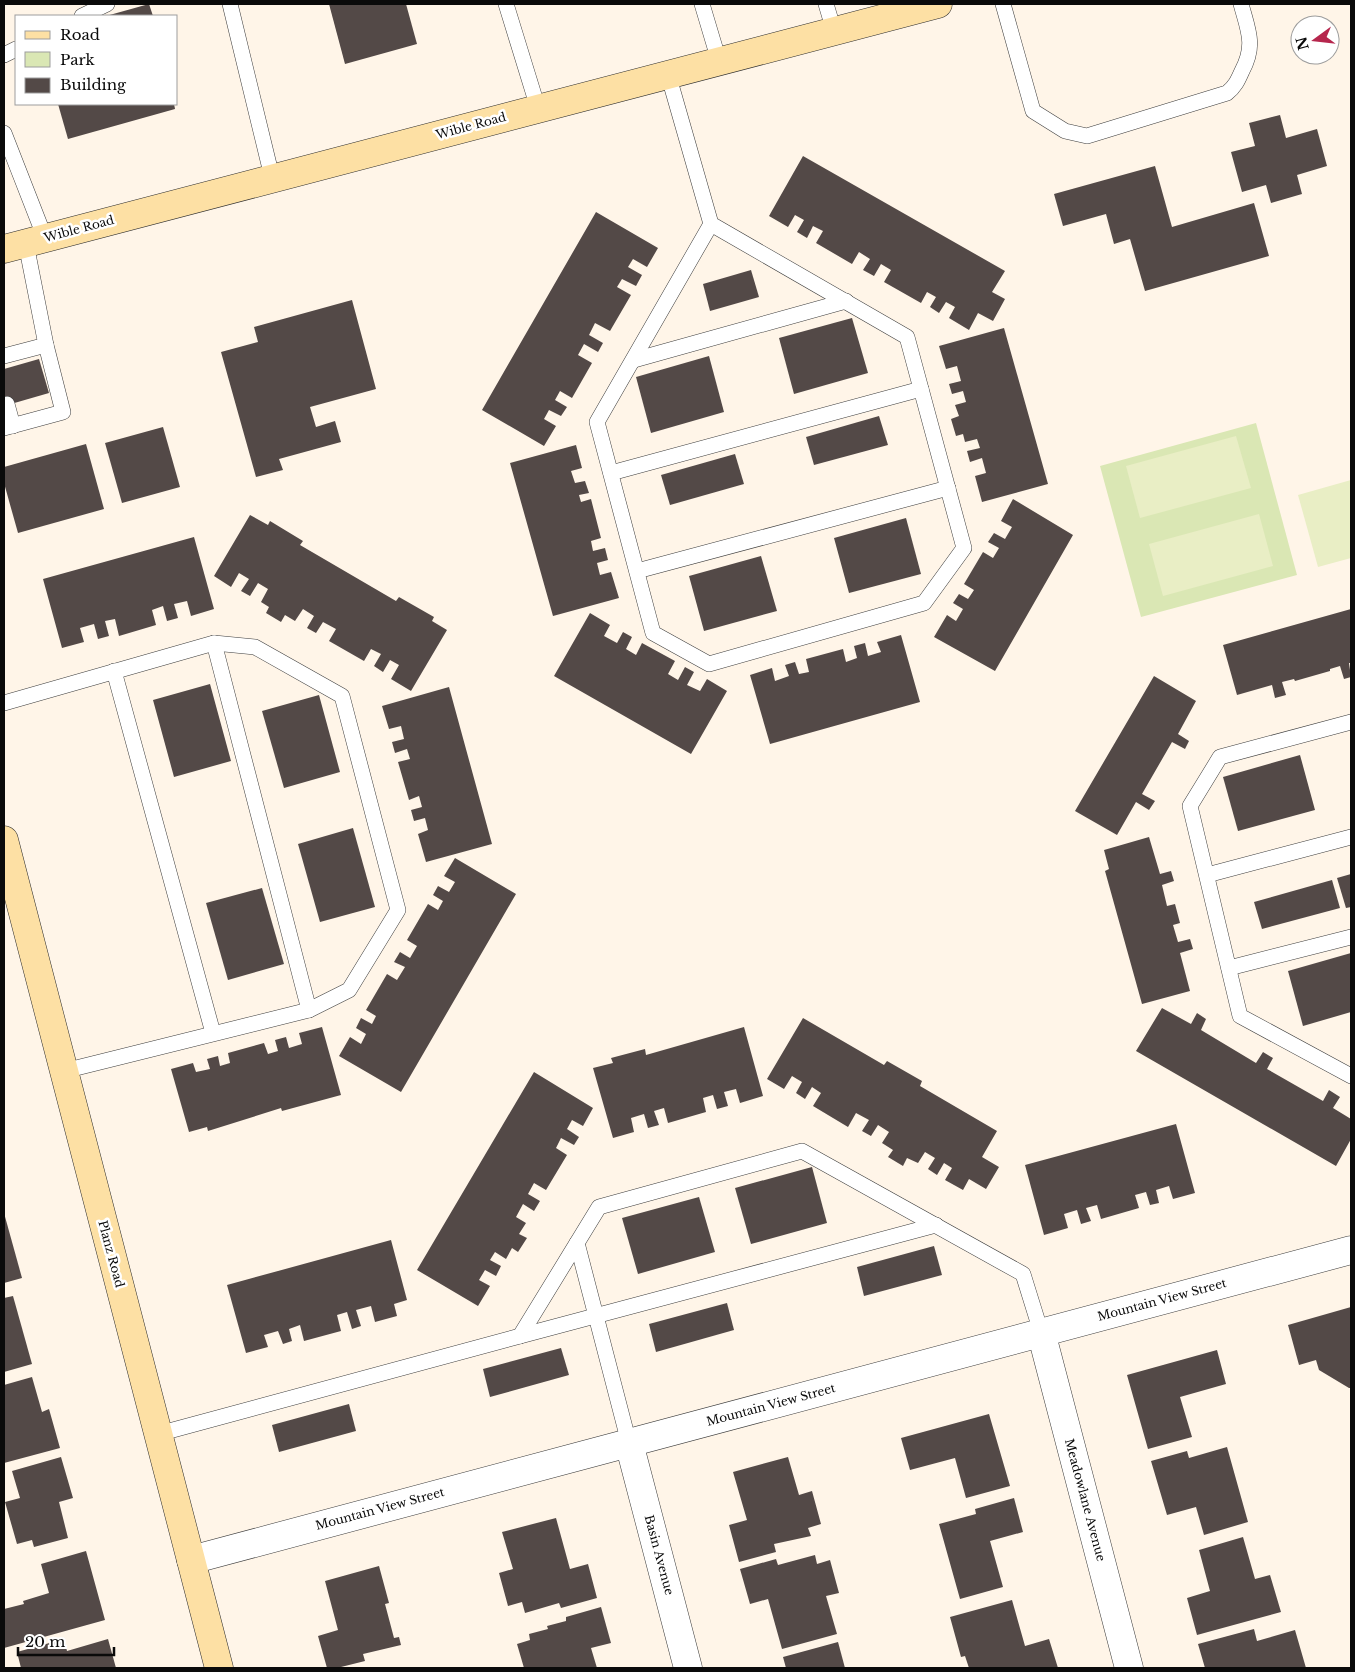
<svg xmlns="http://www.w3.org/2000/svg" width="1355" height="1672" viewBox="0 0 1355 1672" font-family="'Libre Baskerville',serif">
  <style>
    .green { fill: #dae7b4 }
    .pitch { fill: #e9eec5 }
    .building { fill: #534947 }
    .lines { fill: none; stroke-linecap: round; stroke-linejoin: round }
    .lane-casing { stroke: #3d3d3d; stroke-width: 16 }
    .street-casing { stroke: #3d3d3d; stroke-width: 29 }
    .secondary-casing { stroke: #2c2c2c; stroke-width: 29 }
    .lane { stroke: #fff; stroke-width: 15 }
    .street { stroke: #fff; stroke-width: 28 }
    .secondary { stroke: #fde0a4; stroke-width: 28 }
    .labels { text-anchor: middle; stroke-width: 5; stroke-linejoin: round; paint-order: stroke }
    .street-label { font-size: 12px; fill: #0a0a0a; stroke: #fff }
  </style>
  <rect width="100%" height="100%" fill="#fff5e8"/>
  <path class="green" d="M1256 423 1297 575 1141 617 1100 466Z"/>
  <g class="pitch">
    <path d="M1236 436 1251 488 1140 518 1126 466Z"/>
    <path d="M1351 480V558L1318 567 1298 495Z"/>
    <path d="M1259 514 1273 566 1163 596 1149 544Z"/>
  </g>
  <g class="building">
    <path d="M149 4 153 16H106Z"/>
    <path d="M329 4H406L417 44 345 64Z"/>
    <path d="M58 104H174L175 109 68 139Z"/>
    <path d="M1280 115 1286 138 1317 129 1327 166 1297 175 1302 194 1271 203 1266 185 1242 192 1231 152 1255 146 1249 123Z"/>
    <path d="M803 156 1005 271 992 292 1005 299 993 321 978 313 969 330 949 318 955 307 946 302 939 313 930 307 936 297 927 292 921 303 884 282 891 270 881 264 874 276 863 270 870 259 859 252 852 264 816 243 823 231 813 226 807 238 797 232 804 220 795 215 788 227 769 216Z"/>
    <path d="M1155 166 1172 227 1254 203 1269 256 1145 291 1130 239 1114 244 1106 214 1063 226 1054 194Z"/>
    <path d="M596 212 658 248 647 267 633 259 628 267 642 275 636 286 622 279 617 287 631 295 610 331 595 323 589 335 603 343 598 352 584 344 578 355 592 363 572 398 560 391 555 400 567 407 561 416 549 410 544 419 556 426 544 446 482 410Z"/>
    <path d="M751 270 759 297 710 311 703 284Z"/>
    <path d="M352 300 376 389 310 407 316 427 335 421 341 442 279 459 283 470 256 477 221 352 258 342 254 327Z"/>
    <path d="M852 318 868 373 794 394 779 338Z"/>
    <path d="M1004 328 1048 484 982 502 975 476 986 473 982 458 970 462 967 451 980 448 977 439 965 442 963 434 956 436 951 419 959 416 955 405 966 402 963 391 952 394 949 384 961 381 957 366 946 369 939 346Z"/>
    <path d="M709 356 724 412 651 433 636 377Z"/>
    <path d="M39 359 49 393 4 406V369Z"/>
    <path d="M879 416 888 445 814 465 806 437Z"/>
    <path d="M163 427 180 487 122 503 105 443Z"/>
    <path d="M86 444 104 509 18 533 4 483V467Z"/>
    <path d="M576 445 582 468 571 471 575 483 585 481 589 493 579 495 581 502 591 499 601 538 591 541 593 551 605 548 608 560 597 563 600 575 611 572 619 598 553 616 510 463Z"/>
    <path d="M735 454 744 484 670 505 661 475Z"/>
    <path d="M1013 499 1073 535 995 671 934 637 947 615 956 621 963 609 953 603 959 594 968 599 974 590 964 584 983 552 993 558 999 548 988 542 994 533 1005 539 1012 527 1001 521Z"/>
    <path d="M250 515 268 525 270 521 303 541 300 545 396 601 399 597 434 617 432 621 447 630 411 691 391 679 399 665 390 660 383 672 374 666 381 654 371 649 364 661 329 641 336 629 323 622 316 633 307 628 314 616 303 609 295 621 285 615 281 622 266 613 269 607 261 602 268 589 258 583 250 596 241 591 249 579 239 573 231 587 214 576Z"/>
    <path d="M906 518 921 574 849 593 834 538Z"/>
    <path d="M194 537 214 609 191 616 187 601 174 604 178 618 167 621 163 606 152 610 156 625 119 636 115 619 105 621 109 636 98 639 94 624 80 628 84 642 62 648 43 579Z"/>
    <path d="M761 556 777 611 704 631 689 576Z"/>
    <path d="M1351 609V663H1349L1351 677 1344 679 1340 666 1330 669V671L1295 681 1294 679 1282 682 1286 695 1275 698 1272 685 1237 695 1223 645Z"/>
    <path d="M590 613 610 625 604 636 617 643 623 632 632 637 626 649 636 655 642 643 675 661 668 674 678 680 685 667 694 672 687 685 700 691 707 679 727 691 691 754 554 676Z"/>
    <path d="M901 635 920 702 770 744 750 675 772 668 775 681 789 676 785 665 795 662 799 674 809 672 806 659 843 649 846 662 857 658 854 646 865 643 868 656 881 652 877 642Z"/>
    <path d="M1154 676 1196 701 1178 734 1189 741 1185 749 1172 742 1142 794 1155 801 1149 810 1136 802 1117 835 1075 811Z"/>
    <path d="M210 684 231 761 174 777 153 700Z"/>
    <path d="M449 687 492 844 426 862 418 834 428 830 425 818 414 821 411 810 422 807 419 796 409 800 398 762 410 759 407 749 395 753 392 742 404 739 401 726 389 729 382 706Z"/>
    <path d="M319 695 340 772 284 788 262 711Z"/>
    <path d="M1300 755 1315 810 1238 831 1223 777Z"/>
    <path d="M353 828 375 907 320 922 298 844Z"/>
    <path d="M1149 837 1160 874 1171 871 1174 881 1162 885 1167 906 1175 904 1180 923 1173 925 1178 942 1190 939 1193 949 1180 953 1190 991 1142 1004 1105 871 1109 869 1104 850Z"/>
    <path d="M455 858 516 894 401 1092 339 1056 350 1037 361 1044 366 1034 356 1028 361 1018 372 1024 376 1016 366 1010 387 974 397 980 405 967 394 962 400 952 410 958 417 946 407 940 428 904 438 910 443 901 433 895 438 886 449 892 455 882 444 876Z"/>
    <path d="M1351 874V907L1346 908 1337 878Z"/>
    <path d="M1332 880 1340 908 1262 929 1254 902Z"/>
    <path d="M262 888 284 964 228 980 206 903Z"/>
    <path d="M1351 953V1012L1303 1026 1288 971Z"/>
    <path d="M1162 1008 1191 1024 1197 1013 1206 1019 1201 1030 1256 1063 1263 1052 1273 1058 1267 1069 1323 1101 1329 1090 1340 1097 1333 1108 1351 1119V1139L1336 1166 1136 1051Z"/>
    <path d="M803 1018 884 1065 887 1061 922 1081 920 1086 997 1131 982 1157 999 1167 986 1189 969 1179 963 1190 945 1180 952 1168 944 1163 937 1175 928 1169 935 1158 925 1152 918 1163 907 1158 903 1166 888 1157 893 1150 882 1143 889 1132 878 1125 871 1136 862 1131 869 1120 856 1113 848 1127 813 1106 821 1093 812 1087 805 1099 796 1093 802 1082 792 1076 784 1089 767 1079Z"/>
    <path d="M322 1027 341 1095 282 1111 281 1108 208 1131 207 1127 189 1132 171 1069 193 1063 196 1072 210 1069 207 1059 218 1056 220 1066 230 1063 228 1053 264 1043 268 1054 278 1051 275 1040 286 1037 289 1048 302 1044 299 1033Z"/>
    <path d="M744 1027 763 1096 740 1103 736 1089 724 1092 728 1106 717 1109 713 1095 703 1098 706 1112 668 1123 664 1108 654 1111 659 1125 648 1128 644 1114 631 1118 634 1132 613 1138 593 1068 613 1063 611 1058 645 1049 646 1055Z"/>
    <path d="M534 1072 593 1108 583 1126 572 1120 567 1129 579 1137 574 1145 561 1138 556 1148 567 1155 546 1190 534 1183 528 1194 540 1201 534 1211 523 1204 516 1217 526 1223 519 1234 527 1238 518 1252 512 1248 506 1259 495 1252 490 1260 501 1266 496 1276 485 1270 479 1280 490 1286 478 1306 417 1270Z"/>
    <path d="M1176 1124 1195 1193 1173 1199 1169 1186 1156 1190 1159 1203 1150 1205 1146 1192 1135 1195 1139 1208 1101 1219 1097 1205 1086 1208 1091 1221 1081 1224 1077 1210 1064 1214 1068 1228 1044 1235 1025 1165Z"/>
    <path d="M812 1167 827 1223 751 1244 735 1188Z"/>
    <path d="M699 1197 715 1252 638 1274 622 1218Z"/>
    <path d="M4 1213 22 1278 4 1283Z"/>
    <path d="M391 1240 407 1300 394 1304 397 1316 375 1322 371 1306 356 1310 361 1326 352 1329 347 1312 337 1315 341 1331 304 1341 300 1325 289 1329 292 1341 283 1344 278 1331 264 1335 268 1347 246 1353 227 1285Z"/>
    <path d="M934 1246 942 1275 864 1296 857 1267Z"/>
    <path d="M13 1296 32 1364 4 1372V1298Z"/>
    <path d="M727 1303 734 1330 656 1352 649 1324Z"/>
    <path d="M1351 1307V1388H1349L1319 1370 1316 1360 1299 1365 1288 1325Z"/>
    <path d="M561 1348 569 1375 490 1397 483 1369Z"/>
    <path d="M1217 1350 1226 1384 1180 1397 1192 1437 1148 1449 1127 1375Z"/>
    <path d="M32 1377 42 1412 49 1409 60 1448 4 1463V1385Z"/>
    <path d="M349 1404 356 1431 279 1452 272 1425Z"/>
    <path d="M989 1414 1010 1486 966 1498 955 1458 910 1470 901 1438Z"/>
    <path d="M1227 1447 1248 1522 1204 1535 1196 1507 1167 1515 1151 1461 1187 1451 1189 1458Z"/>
    <path d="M61 1457 73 1498 59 1502 68 1538 34 1547 32 1540 17 1544 5 1502 20 1498 12 1471Z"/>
    <path d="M788 1457 799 1495 812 1491 821 1524 808 1528 811 1536 774 1544 776 1552 739 1562 729 1525 747 1520 733 1472Z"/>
    <path d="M1014 1498 1023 1532 990 1541 1003 1587 960 1599 939 1524 976 1514 975 1509Z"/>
    <path d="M556 1518 570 1569 588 1564 597 1598 561 1608 559 1603 525 1613 522 1602 508 1606 499 1573 513 1569 502 1532Z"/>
    <path d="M1243 1537 1255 1579 1270 1575 1281 1612 1197 1635 1187 1598 1210 1591 1199 1550Z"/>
    <path d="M86 1551 105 1620 4 1648V1609L24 1604 23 1601 49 1593 41 1564Z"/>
    <path d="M815 1555 817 1564 830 1560 839 1593 826 1596 837 1634 782 1649 768 1599 750 1604 740 1569 776 1559 778 1565Z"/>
    <path d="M379 1566 389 1603 385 1604 394 1638 399 1637 401 1645 363 1654 365 1661 337 1668H327L318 1636 338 1630 325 1581Z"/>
    <path d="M1012 1600 1025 1646 1049 1639 1058 1668H969L965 1656 961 1657 950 1617Z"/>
    <path d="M601 1607 611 1643 591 1648 597 1668H524L517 1644 530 1640 529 1634 548 1629 547 1626 566 1621V1617Z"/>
    <path d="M1254 1629 1257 1641 1295 1630 1306 1668H1205L1198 1644Z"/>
    <path d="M64 1639 67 1651 108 1639 116 1668H21L17 1652Z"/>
    <path d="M838 1642 845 1668H786L783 1657Z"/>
  </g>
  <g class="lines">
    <g class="lane-casing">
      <g id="lane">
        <path d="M230 4 272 177"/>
        <path d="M506 4 538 108"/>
        <path d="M702 4 719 61"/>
        <path d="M826 4 834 31"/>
        <path d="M1003 4 1033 111 1065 131 1087 136 1227 93C1235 87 1238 80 1242 71 1256 45 1248 30 1241 4"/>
        <path d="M82 16 107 4"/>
        <path d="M4 55 16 49"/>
        <path d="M668 74 711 224 597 422 653 633 709 664 924 603 964 548 907 337 711 224"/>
        <path d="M4 133 45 238"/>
        <path d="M26 244 46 345"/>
        <path d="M4 356 46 345 63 412 4 428"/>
        <path d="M634 360 846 301"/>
        <path d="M7 404 13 426"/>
        <path d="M611 473 921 389"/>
        <path d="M637 571 948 488"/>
        <path d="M214 643 309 1010"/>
        <path d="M114 671 213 1033"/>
        <path d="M4 703 214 643 255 647 342 696 398 910 349 990 309 1010 64 1071"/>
        <path d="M1351 722 1220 757 1190 806 1240 1016 1351 1076"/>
        <path d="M1207 875 1351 837"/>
        <path d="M1229 968 1351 937"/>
        <path d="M577 1243 629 1443"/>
        <path d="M520 1336 936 1225"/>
        <path d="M158 1434 520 1336 599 1207 802 1151 1023 1274 1041 1332"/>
      </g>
    </g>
    <g class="street-casing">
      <g id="street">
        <path d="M1041 1332 1129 1668"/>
        <path d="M629 1443 688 1668"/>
        <path d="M191 1560 1351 1250"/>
      </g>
    </g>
    <g class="secondary-casing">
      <g id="secondary">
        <path d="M4 249 938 4"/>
        <path d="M4 840 219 1668"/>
      </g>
    </g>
    <use href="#lane" class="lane"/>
    <use href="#street" class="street"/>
    <use href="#secondary" class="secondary"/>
  </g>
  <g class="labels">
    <g class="street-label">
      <text transform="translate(471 126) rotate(-15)" y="4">Wible Road</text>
      <text transform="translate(79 229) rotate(-15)" y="4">Wible Road</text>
      <text transform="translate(111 1254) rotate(75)" y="4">Planz Road</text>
      <text transform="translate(1162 1300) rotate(-15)" y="4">Mountain View Street</text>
      <text transform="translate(771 1405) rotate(-15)" y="4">Mountain View Street</text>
      <text transform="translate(1085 1500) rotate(75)" y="4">Meadowlane Avenue</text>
      <text transform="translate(380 1509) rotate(-15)" y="4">Mountain View Street</text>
      <text transform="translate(659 1555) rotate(75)" y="4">Basin Avenue</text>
    </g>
  </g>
  <rect width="1355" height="1672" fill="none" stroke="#0a0a0a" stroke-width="10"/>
  <rect x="15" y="15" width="162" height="90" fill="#ffffff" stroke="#9d9d9d"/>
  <rect x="25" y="31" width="25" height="8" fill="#fde0a4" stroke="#9d9d9d"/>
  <text x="60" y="40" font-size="15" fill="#0a0a0a">Road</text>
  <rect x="25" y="52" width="25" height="15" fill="#dae7b4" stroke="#9d9d9d"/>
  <text x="60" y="65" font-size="15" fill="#0a0a0a">Park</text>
  <rect x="25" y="78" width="25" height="15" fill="#534947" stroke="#9d9d9d"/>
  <text x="60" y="90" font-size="15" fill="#0a0a0a">Building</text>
  <g transform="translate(1315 40) rotate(255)"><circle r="24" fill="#ffffff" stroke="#9d9d9d"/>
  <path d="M0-4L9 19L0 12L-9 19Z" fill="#b6264d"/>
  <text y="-8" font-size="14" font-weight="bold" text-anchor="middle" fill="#0a0a0a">N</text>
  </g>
  <path d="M18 1647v8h96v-8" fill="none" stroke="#0a0a0a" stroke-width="2.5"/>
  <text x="25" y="1647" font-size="15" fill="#0a0a0a" stroke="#ffffff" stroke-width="4" paint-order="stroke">20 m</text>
</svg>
